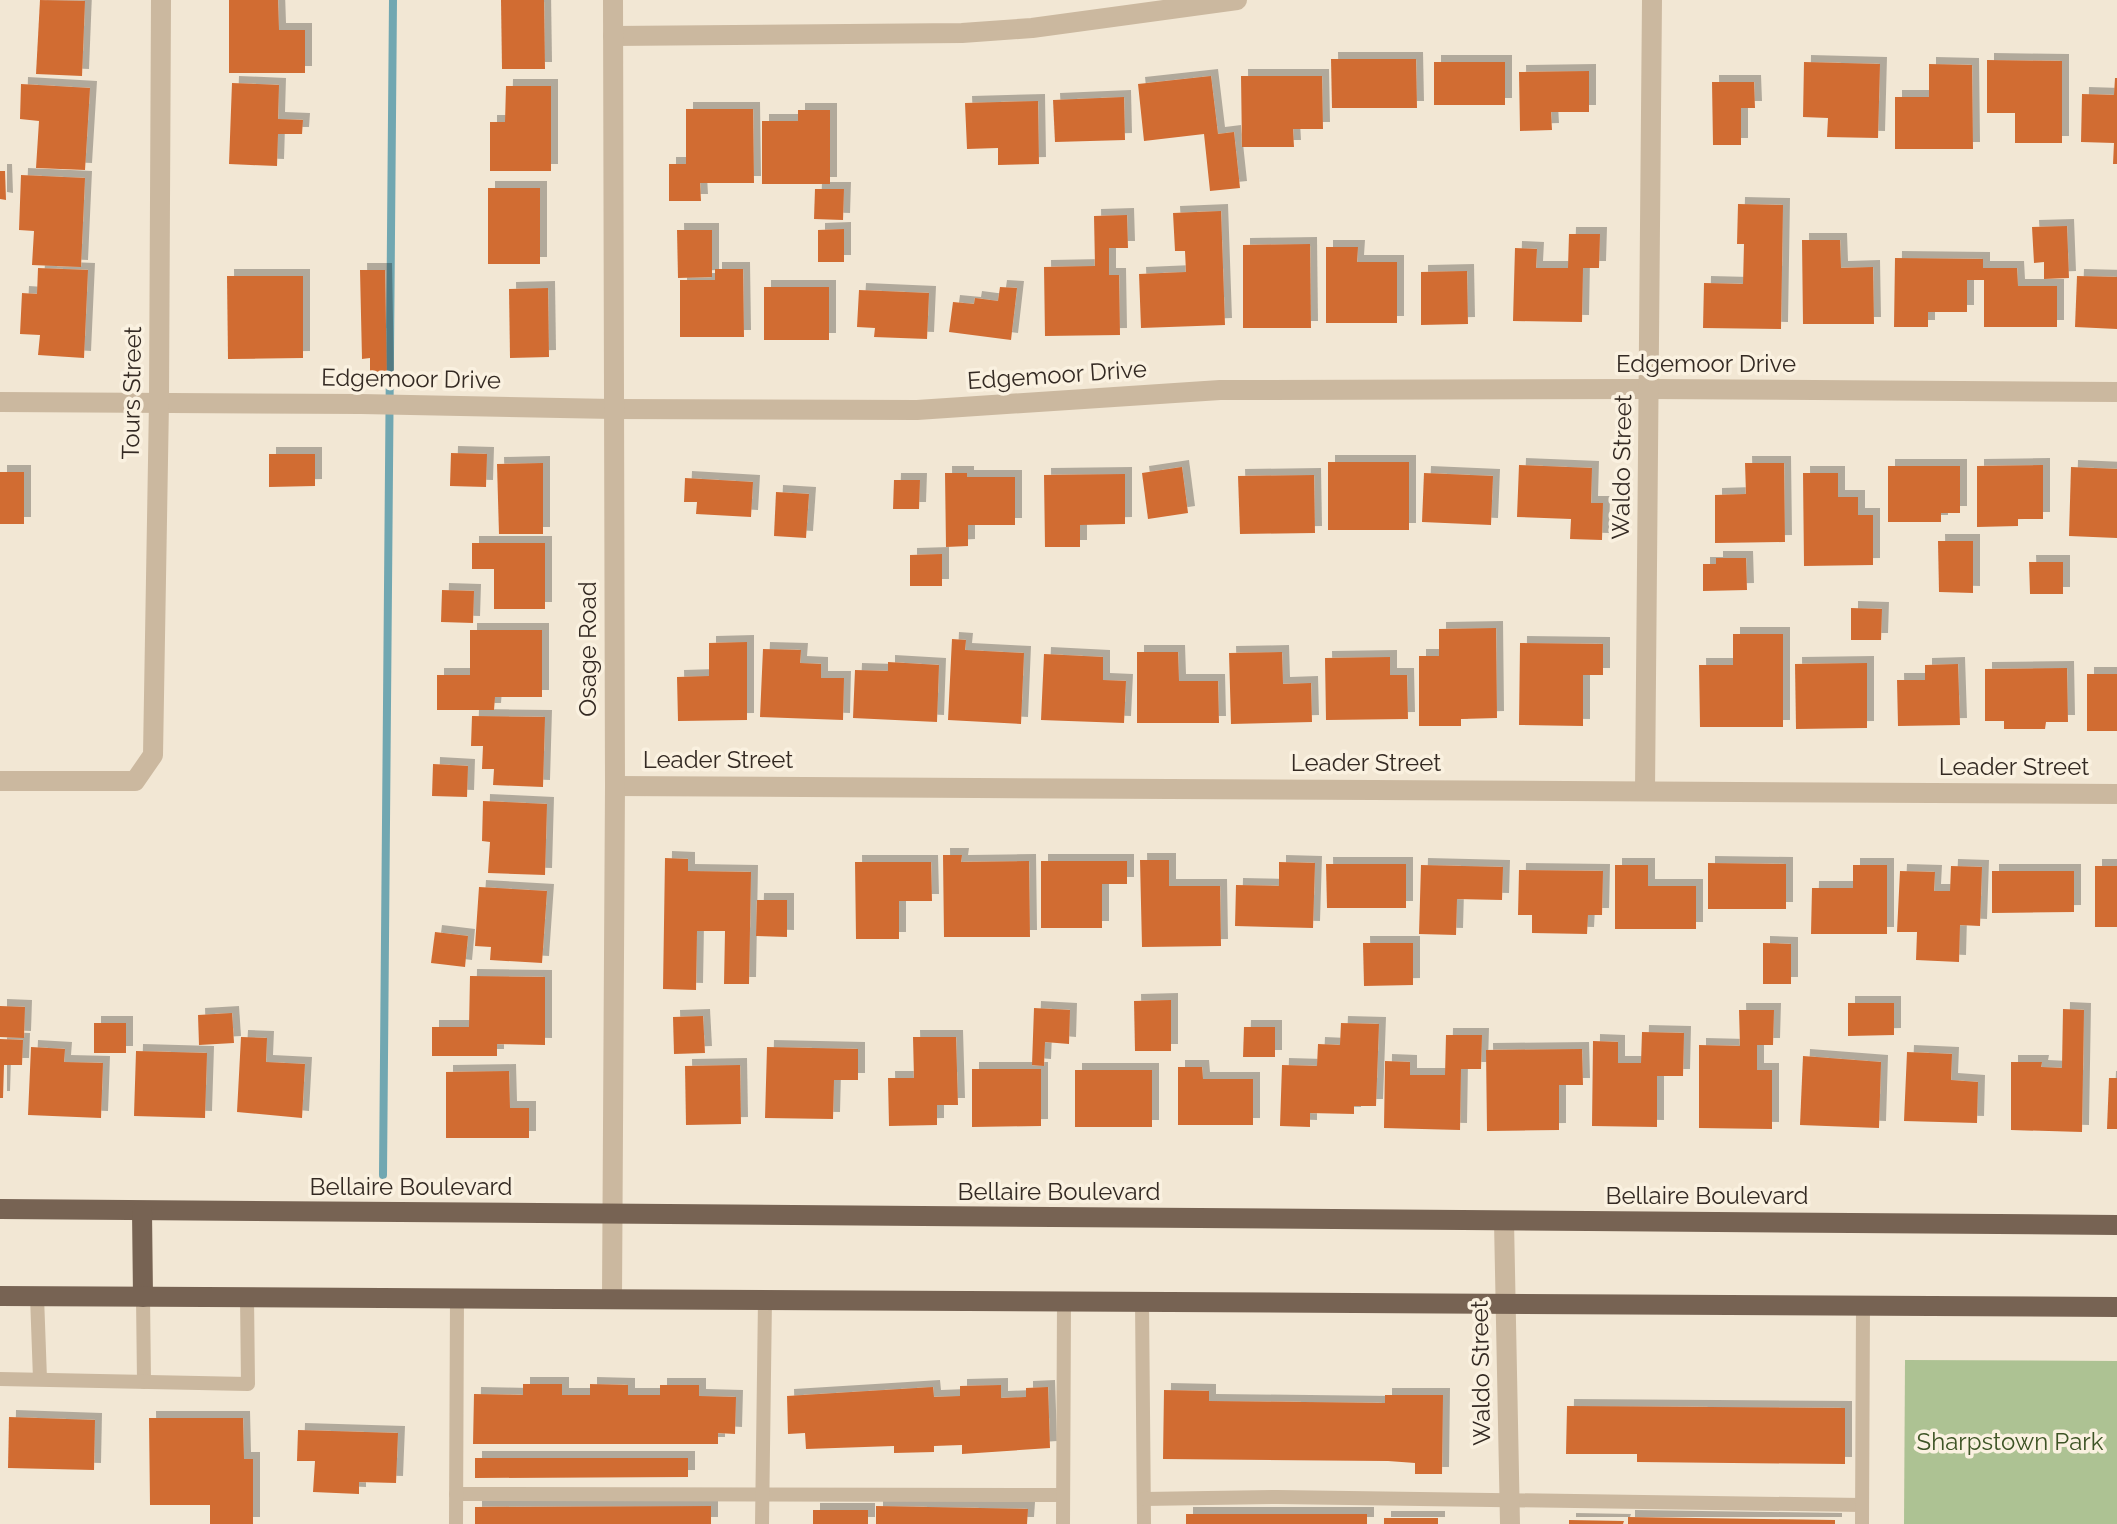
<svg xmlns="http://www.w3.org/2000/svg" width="2117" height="1524" viewBox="0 0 2117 1524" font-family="Raleway,sans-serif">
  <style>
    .green { fill: #adc293 }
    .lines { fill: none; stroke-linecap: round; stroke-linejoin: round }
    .stream { stroke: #71a7b1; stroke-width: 8 }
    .building { fill: #d16c33; filter: url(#shadow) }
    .lane { stroke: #cbb89f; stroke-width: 14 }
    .street { stroke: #cbb89f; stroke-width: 20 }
    .primary { stroke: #776353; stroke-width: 20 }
    .labels { text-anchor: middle; stroke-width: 7; stroke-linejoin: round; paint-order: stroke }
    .street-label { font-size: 24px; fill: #342a23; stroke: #faf1e0 }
    .park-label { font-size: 24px; fill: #3d5425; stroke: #faf1e0 }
  </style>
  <defs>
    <filter id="shadow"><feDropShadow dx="7" dy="-7" stdDeviation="0" flood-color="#0004"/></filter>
  </defs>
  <rect width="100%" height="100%" fill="#f2e7d4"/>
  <path class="green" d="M1905 1360 2117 1361V1524H1904Z"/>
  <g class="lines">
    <path class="stream" d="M383 1175 393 0"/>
  </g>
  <g class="building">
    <path d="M40 0 85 1 82 76 36 74Z"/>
    <path d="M229 0H278L279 30H305V73H229Z"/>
    <path d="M501 0H544L545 69H502Z"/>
    <path d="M1331 59H1416L1417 108H1332Z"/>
    <path d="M1987 60 2062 61V143H2015V113H1987Z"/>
    <rect x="1434" y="62" width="71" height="43"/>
    <path d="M1804 62 1880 64 1878 138 1827 137 1828 118 1803 117Z"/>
    <path d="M1929 64 1972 65 1973 149H1895V97H1929Z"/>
    <path d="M1589 71V112H1551L1552 130 1520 131 1519 72Z"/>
    <path d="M1211 76 1218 134 1234 132 1240 188 1210 191 1204 134 1144 141 1138 84Z"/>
    <path d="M1241 76H1322L1323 129H1293L1294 147H1242Z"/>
    <path d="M2115 78H2117V164H2113L2114 143 2081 142 2082 94 2114 95Z"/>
    <path d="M1712 82H1754L1755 108H1741V145H1713Z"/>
    <path d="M232 83 279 85 278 119 303 120 302 134H278L277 166 229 164Z"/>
    <path d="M21 84 90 88 85 170 36 168 39 121 20 119Z"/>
    <path d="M506 86H551V171H490V122H505Z"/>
    <path d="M1124 97 1125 140 1055 142 1053 100Z"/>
    <path d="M1038 101 1039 164 998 165V148L967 149 965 103Z"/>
    <path d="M686 109H753L754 183H700L701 201H669V164H686Z"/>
    <path d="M798 110H830V184H762V121H798Z"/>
    <path d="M0 171H5L6 200 0 199Z"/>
    <path d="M21 175 85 178 81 267 32 265 34 231 19 230Z"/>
    <rect x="488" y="188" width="52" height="76"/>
    <path d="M815 189H844L843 220 814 219Z"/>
    <path d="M1738 204 1783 205 1781 329 1703 328 1704 283 1743 284 1744 244H1737Z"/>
    <path d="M1221 211 1225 325 1141 328 1139 274 1186 272 1185 251H1175L1173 213Z"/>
    <path d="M1127 215 1128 248H1109V275H1119L1120 335 1045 336 1044 267 1095 266 1094 216Z"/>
    <path d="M2067 226 2069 278 2044 279V262L2034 263 2032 227Z"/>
    <path d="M844 229V262H818V230Z"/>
    <path d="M677 230H712V277L678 278Z"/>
    <path d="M1569 234H1600L1599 268H1583L1582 322 1513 321 1515 248 1537 249 1536 268H1568Z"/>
    <path d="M1802 240H1840L1841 268 1873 267 1874 324H1803Z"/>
    <path d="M1310 244 1311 328H1243V245Z"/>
    <path d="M1326 247H1358L1357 262H1397V323H1326Z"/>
    <path d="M1895 258 1983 259V268H2017L2018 286H2057V327H1984V280H1967V312H1928V327H1894Z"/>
    <path d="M38 268 88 270 84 358 38 355 40 335 20 334 22 293 37 294Z"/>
    <path d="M715 269H743L744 337H680V280H715Z"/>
    <path d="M360 270H385L387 384H370V358L362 359Z"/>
    <path d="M1467 271 1468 324 1421 325V272Z"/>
    <path d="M227 276H303V358L228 359Z"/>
    <path d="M2077 276 2117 277V329L2075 327Z"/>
    <rect x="764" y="287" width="65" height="53"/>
    <path d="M1000 287 1017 288 1011 340 949 332 953 302 974 304 975 298 998 301Z"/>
    <path d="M548 288 549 357 510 358 509 289Z"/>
    <path d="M859 290 929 293 927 339 874 337 875 328 857 327Z"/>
    <path d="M451 453 487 454 486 487 450 486Z"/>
    <path d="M269 454H315V486L269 487Z"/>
    <rect x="1328" y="462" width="81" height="68"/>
    <path d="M543 463V534H499L497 464Z"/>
    <path d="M1745 463H1784L1785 542 1715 543V495L1746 494Z"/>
    <path d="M1519 465 1592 468 1591 503H1603L1602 540 1570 539 1571 519 1517 517Z"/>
    <path d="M2043 465V519H2018V526L1977 527V466Z"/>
    <path d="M1888 466H1960V513H1941V522H1888Z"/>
    <path d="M1182 467 1188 513 1148 519 1142 473Z"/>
    <path d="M2071 467 2117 469V538L2069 536Z"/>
    <rect x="0" y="472" width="24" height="52"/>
    <path d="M945 473H967V477H1015V525H968V546L946 547Z"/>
    <path d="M1424 473 1493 476 1491 525 1422 522Z"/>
    <path d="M1803 473H1838V497H1858V515H1873V565L1804 566Z"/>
    <path d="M1125 474V524L1080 525V547H1045L1044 475Z"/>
    <path d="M1314 475 1315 533 1240 534 1238 476Z"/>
    <path d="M685 478 753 482 751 517 696 514 697 502H684Z"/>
    <path d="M894 480H920L919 509H893Z"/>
    <path d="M776 492 809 494 806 538 774 536Z"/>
    <path d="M1938 541H1973V593L1939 592Z"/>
    <path d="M472 543H545V609H494V569H472Z"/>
    <path d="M942 554V586H910V555Z"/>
    <path d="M1716 558H1746L1747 590 1703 591V564H1716Z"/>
    <path d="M2029 562H2063V594H2030Z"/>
    <path d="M442 590 474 591 473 623 441 622Z"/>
    <path d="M1851 608 1882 609 1881 640H1851Z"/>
    <path d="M1496 628 1497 718 1461 719V726H1419V656H1439V629Z"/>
    <path d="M470 630H542V697H495L494 710H437V675H470Z"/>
    <path d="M1733 634H1783V727H1700L1699 665H1733Z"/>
    <path d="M952 639 966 640 965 650 1024 653 1021 724 948 720Z"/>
    <path d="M747 642V720L678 721 677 677 709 676V643Z"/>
    <path d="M1520 643 1603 644V675H1583V726L1519 725Z"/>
    <path d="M763 649 801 650 800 663 821 664V678H844L843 720 760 717Z"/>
    <path d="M1137 652H1178L1179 681H1218L1219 723H1137Z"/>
    <path d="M1282 652 1283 684 1311 683 1312 722 1231 724 1229 653Z"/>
    <path d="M1044 654 1103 657V680L1126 681 1124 723 1041 720Z"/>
    <path d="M1390 657V675H1407L1408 719 1326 720 1325 658Z"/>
    <path d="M888 662 939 665 937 722 853 718 855 670 888 671Z"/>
    <path d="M1867 663V728L1796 729 1795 664Z"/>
    <path d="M1958 664 1960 725 1898 726 1897 680H1925V665Z"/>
    <path d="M2067 668 2068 722H2046L2045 729H2004V721H1985V669Z"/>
    <rect x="2087" y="674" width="30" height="57"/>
    <path d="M472 716 545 717 543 787 493 785 494 769H482L483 746H471Z"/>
    <path d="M433 764 468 766 467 797 432 796Z"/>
    <path d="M483 801 547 804 545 875 488 873 490 842 482 841Z"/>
    <path d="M943 855H962L961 862 1029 861 1030 937H944Z"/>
    <path d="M665 858 688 859V871L751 872 749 984H724L725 931H697L696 990 663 989Z"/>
    <path d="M1140 860H1169V886H1220L1221 946 1142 947Z"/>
    <path d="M1041 861H1127V884H1102V928H1041Z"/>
    <path d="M855 862H931L932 901H899V939H856Z"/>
    <path d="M1279 862 1315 863 1313 928 1235 926 1236 885 1279 886Z"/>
    <path d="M1708 863 1786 864V909H1708Z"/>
    <path d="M1326 864H1406V908H1327Z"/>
    <path d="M1421 865 1503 867 1502 900 1457 899 1456 935 1419 934Z"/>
    <path d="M1615 865H1648V886H1696V929H1615Z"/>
    <path d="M1853 865H1887V934H1811L1812 888H1853Z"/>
    <path d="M1951 866 1982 867 1980 926 1960 925 1959 962 1916 960 1917 932H1897L1900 871 1935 872 1934 891H1950Z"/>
    <rect x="2095" y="866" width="22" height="61"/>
    <path d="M1519 870 1603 871 1602 915H1588L1587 934 1532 933V915H1518Z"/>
    <path d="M1992 871H2074V912L1992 913Z"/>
    <path d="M479 887 547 891 542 963 490 960 491 947 475 946Z"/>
    <path d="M757 900H787V937L756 936Z"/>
    <path d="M435 932 468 936 465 967 431 963Z"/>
    <path d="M1363 943H1413V985L1364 986Z"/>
    <path d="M1763 943 1791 944V984H1763Z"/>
    <path d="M470 976 545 977V1045L497 1044V1056H432V1027H469Z"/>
    <path d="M1171 1000V1051H1135L1134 1001Z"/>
    <path d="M1848 1003H1894V1035L1848 1036Z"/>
    <path d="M0 1006 25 1007 24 1038 0 1037Z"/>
    <path d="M1034 1008 1070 1010 1069 1044 1045 1042 1044 1066 1032 1065Z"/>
    <path d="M2063 1009 2084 1010 2082 1132 2011 1130V1062H2042L2041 1067 2062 1068Z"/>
    <path d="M1739 1010H1774L1773 1045H1757V1070H1772V1129L1699 1128V1045L1740 1046Z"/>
    <path d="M232 1013 234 1043 199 1045 198 1015Z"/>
    <path d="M703 1016 705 1053 674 1054 673 1017Z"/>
    <rect x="94" y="1023" width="32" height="30"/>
    <path d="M1341 1023 1379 1024 1376 1106H1354V1114L1310 1113V1127L1280 1126 1282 1065 1317 1066 1318 1044 1340 1045Z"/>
    <path d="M1244 1027H1275V1057H1243Z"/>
    <path d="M1642 1032 1684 1033 1683 1076H1657V1127L1592 1126 1593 1041 1618 1042V1063H1641Z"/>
    <path d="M1446 1035H1482L1481 1069H1461L1460 1130 1384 1128 1385 1061 1410 1062V1075H1445Z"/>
    <path d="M241 1037 267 1038 266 1062 305 1064 302 1118 237 1112Z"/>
    <path d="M913 1037H956L958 1105H937V1125L889 1126 888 1078H914Z"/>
    <path d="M0 1039 23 1040 22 1065H4L3 1098H0Z"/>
    <path d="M31 1047 65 1049 64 1062 103 1063 101 1118 28 1115Z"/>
    <path d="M767 1047 858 1049V1080H834L833 1119 765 1118Z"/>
    <path d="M1582 1049 1583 1085H1559V1130L1487 1131 1486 1050Z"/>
    <path d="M136 1051 207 1053 205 1118 134 1116Z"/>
    <path d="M1907 1052 1952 1054 1951 1080 1978 1082 1977 1123 1904 1121Z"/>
    <path d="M1803 1056 1881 1062 1879 1128 1800 1125Z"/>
    <path d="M740 1065 741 1124 686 1125 685 1066Z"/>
    <path d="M1178 1067H1202L1203 1079H1253V1125H1178Z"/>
    <path d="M972 1069H1041V1126L972 1127Z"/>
    <rect x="1075" y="1070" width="77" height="57"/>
    <path d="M509 1071 510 1108H529V1138H446V1072Z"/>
    <path d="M2109 1078H2117V1129H2107Z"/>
    <path d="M523 1384H562V1395H590V1384L628 1385V1395H660V1385H699V1396L736 1397 735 1434 718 1433V1444H473L474 1394 523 1395Z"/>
    <path d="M1001 1385V1398L1026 1397V1388L1048 1387 1050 1448 962 1454V1445L934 1446V1452L894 1453V1446L806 1449 805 1433 788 1434 787 1396 933 1387 934 1397 960 1396V1386Z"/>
    <path d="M1164 1390 1209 1391V1401L1385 1403V1395H1443L1442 1474H1415V1463L1388 1461 1163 1459Z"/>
    <path d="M1567 1406 1845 1408V1464L1637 1462V1454H1566Z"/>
    <path d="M9 1417 95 1420 94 1470 8 1468Z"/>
    <path d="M149 1418H243L244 1459H253V1524H210V1505H150Z"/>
    <path d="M298 1430 398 1433 396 1483 359 1482V1494L313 1492 315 1461H297Z"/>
    <path d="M475 1458H688V1477L475 1478Z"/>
    <path d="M711 1506V1524H475V1507Z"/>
    <path d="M876 1506 1028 1509 1027 1524H876Z"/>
    <rect x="813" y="1510" width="55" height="14"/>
    <rect x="1186" y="1514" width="181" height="10"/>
    <path d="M1628 1517 1835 1520V1524H1628Z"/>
    <rect x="1384" y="1518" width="54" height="6"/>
    <path d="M1569 1520 1624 1521 1623 1524H1569Z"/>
  </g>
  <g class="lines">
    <g class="lane">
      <path d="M37 1296 40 1379"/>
      <path d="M143 1297 144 1382"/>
      <path d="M1142 1301 1144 1524"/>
      <path d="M0 1379 248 1384 247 1297"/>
      <path d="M456 1494 1063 1495"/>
      <path d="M1144 1499 1278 1497 1862 1505"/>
      <path d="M456 1524 457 1297"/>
      <path d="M762 1524 765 1299"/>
      <path d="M1063 1524 1064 1301"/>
      <path d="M1862 1524 1863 1305"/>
    </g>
    <g class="street">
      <path d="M613 36 962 33 1032 28 1237 0"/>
      <path d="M0 402 361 404 613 409 917 410 1220 390 1649 389 2117 392"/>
      <path d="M0 781H135L153 755 159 402 161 0"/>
      <path d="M615 786 2117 794"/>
      <path d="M1645 791 1652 0"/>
      <path d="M1504 1221 1510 1524"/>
      <path d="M612 1298 615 786 613 0"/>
    </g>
    <g class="primary">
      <path d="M0 1209 2117 1225"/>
      <path d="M142 1211 143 1297"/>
      <path d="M0 1296 2117 1307"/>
    </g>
  </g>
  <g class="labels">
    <g class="street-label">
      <text x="1706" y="372">Edgemoor Drive</text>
      <text transform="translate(1057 375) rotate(-4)" y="8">Edgemoor Drive</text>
      <text transform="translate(411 379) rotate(1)" y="8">Edgemoor Drive</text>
      <text transform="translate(132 393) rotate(-89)" y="8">Tours Street</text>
      <text transform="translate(1622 467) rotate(-89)" y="8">Waldo Street</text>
      <text transform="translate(588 649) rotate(-90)" y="8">Osage Road</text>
      <text x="718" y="768">Leader Street</text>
      <text x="1366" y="771">Leader Street</text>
      <text x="2014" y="775">Leader Street</text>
      <text x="411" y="1195">Bellaire Boulevard</text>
      <text x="1059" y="1200">Bellaire Boulevard</text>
      <text x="1707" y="1204">Bellaire Boulevard</text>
      <text transform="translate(1481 1373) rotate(-91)" y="8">Waldo Street</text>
    </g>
    <g class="park-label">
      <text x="2010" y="1450">Sharpstown Park</text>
    </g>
  </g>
</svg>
